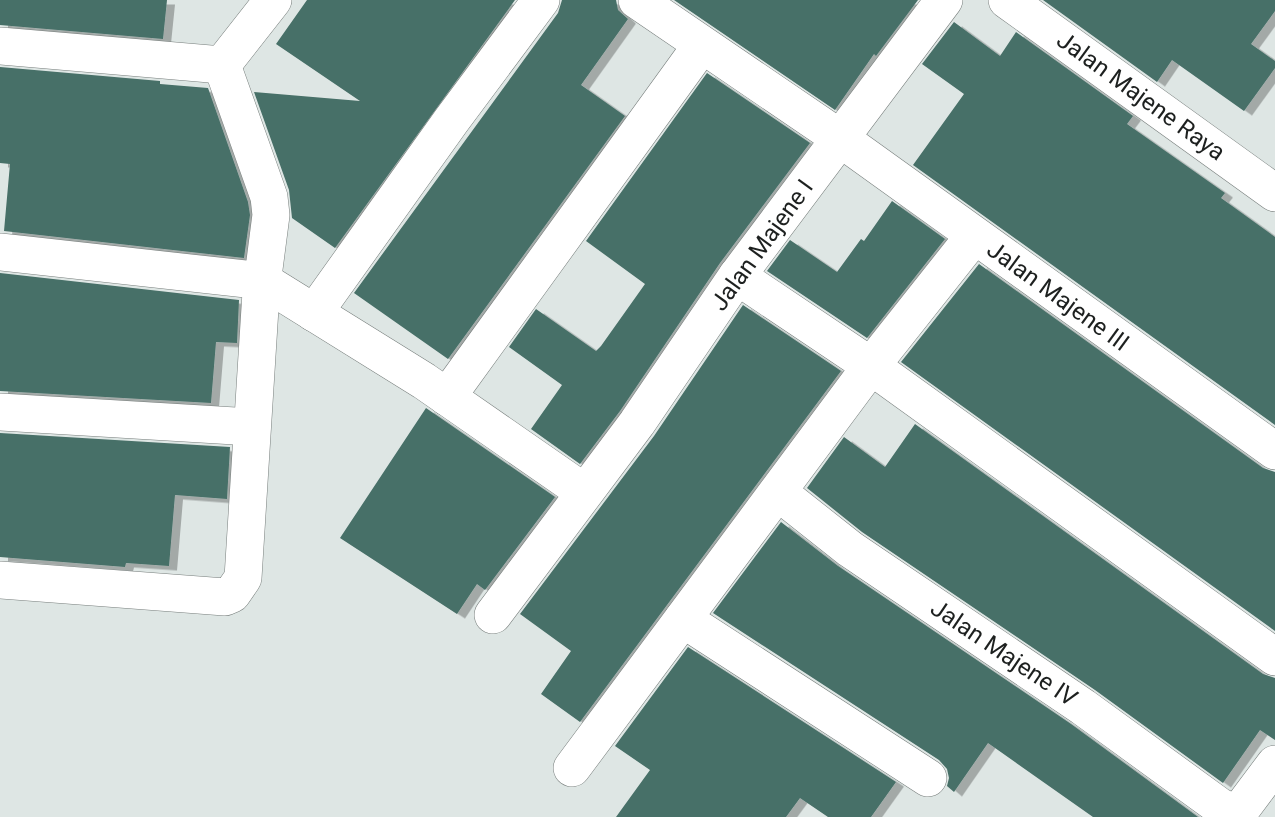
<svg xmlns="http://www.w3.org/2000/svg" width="1275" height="817" viewBox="0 0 1275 817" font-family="Roboto,sans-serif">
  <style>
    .building { fill: #476f67; filter: url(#shadow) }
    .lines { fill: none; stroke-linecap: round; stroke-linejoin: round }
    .street-casing { stroke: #777e7c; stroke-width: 38 }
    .street { stroke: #fff; stroke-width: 37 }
    .labels { text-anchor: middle; stroke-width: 7; stroke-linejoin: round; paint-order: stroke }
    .street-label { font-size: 24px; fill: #1d201f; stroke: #fff }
  </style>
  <defs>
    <filter id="shadow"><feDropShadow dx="8" dy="4.5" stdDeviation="0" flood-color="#0004"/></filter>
  </defs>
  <rect width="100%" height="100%" fill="#dee6e4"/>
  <g class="building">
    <path d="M0 0H167L163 39 0 25Z"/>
    <path d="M307 0H515L335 248 292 218 289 190 254 92 360 101 276 44Z"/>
    <path d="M562 0H616L618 10 628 19 581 85 625 116 448 359 354 293 558 13Z"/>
    <path d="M674 0H918L876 56 874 54 835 110Z"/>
    <path d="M1043 0H1275V11L1251 44 1275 61V68L1244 111 1172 60 1157 82Z"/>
    <path d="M954 22 1000 56 1016 32 1133 116 1127 124 1225 193 1221 198 1275 237V425L913 165 964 94 922 64Z"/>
    <path d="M0 67 160 81V84L208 88 248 202 250 215 244 258 4 231 10 164 0 163Z"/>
    <path d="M707 73 810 143 720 263 620 411 580 464 531 429 562 385 509 347 536 309 596 351 601 346 645 284 586 241Z"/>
    <path d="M892 201 945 239 867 338 767 271 790 240 837 272 861 239 864 241Z"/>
    <path d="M979 264 1263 468 1275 472V631L901 362Z"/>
    <path d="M0 273 239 300 237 343 216 342 211 403 0 391Z"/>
    <path d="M743 305 841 371 580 722 541 694 571 651 520 614 654 436Z"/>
    <path d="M426 408 555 497 485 590 477 584 457 614 340 538Z"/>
    <path d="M915 424 1263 674 1275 678V740L1260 730 1223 783 1095 690 862 532 807 488 844 437 885 467Z"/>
    <path d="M0 433 230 447 227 499 175 495 169 566 126 563 125 567 0 557Z"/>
    <path d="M781 522 838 566 1071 724 1198 817H1093L988 743 954 792 947 786 949 778 947 769 939 760 713 613Z"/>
    <path d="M688 647 896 782 871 817H828L800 798 786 817H616L650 770 615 746Z"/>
  </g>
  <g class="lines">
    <g class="street-casing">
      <g id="street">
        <path d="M637 0 841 139 1275 451"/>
        <path d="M1007 0 1275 193"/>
        <path d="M0 46 222 65"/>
        <path d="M222 65 273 0"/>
        <path d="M0 252 263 281 424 381 584 492"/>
        <path d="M737 276 871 366 1275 657"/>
        <path d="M314 313 451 121 541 0"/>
        <path d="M447 397 701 46"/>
        <path d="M0 412 252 427"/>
        <path d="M778 492 850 549 1083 707 1219 806 1231 812H1239L1275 764"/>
        <path d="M0 580 225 597 232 594 243 578 261 292 271 215 269 197 222 65"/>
        <path d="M493 615 637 423 737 276 944 0"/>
        <path d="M683 619 928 778"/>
        <path d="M572 768 871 366 974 236"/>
      </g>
    </g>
    <use href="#street" class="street"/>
  </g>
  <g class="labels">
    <g class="street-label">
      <text transform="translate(1141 96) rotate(36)" y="8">Jalan Majene Raya</text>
      <text transform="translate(762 245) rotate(-54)" y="8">Jalan Majene I</text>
      <text transform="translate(1058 296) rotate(36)" y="8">Jalan Majene III</text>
      <text transform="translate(1004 653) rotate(34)" y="8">Jalan Majene IV</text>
    </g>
  </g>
</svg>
